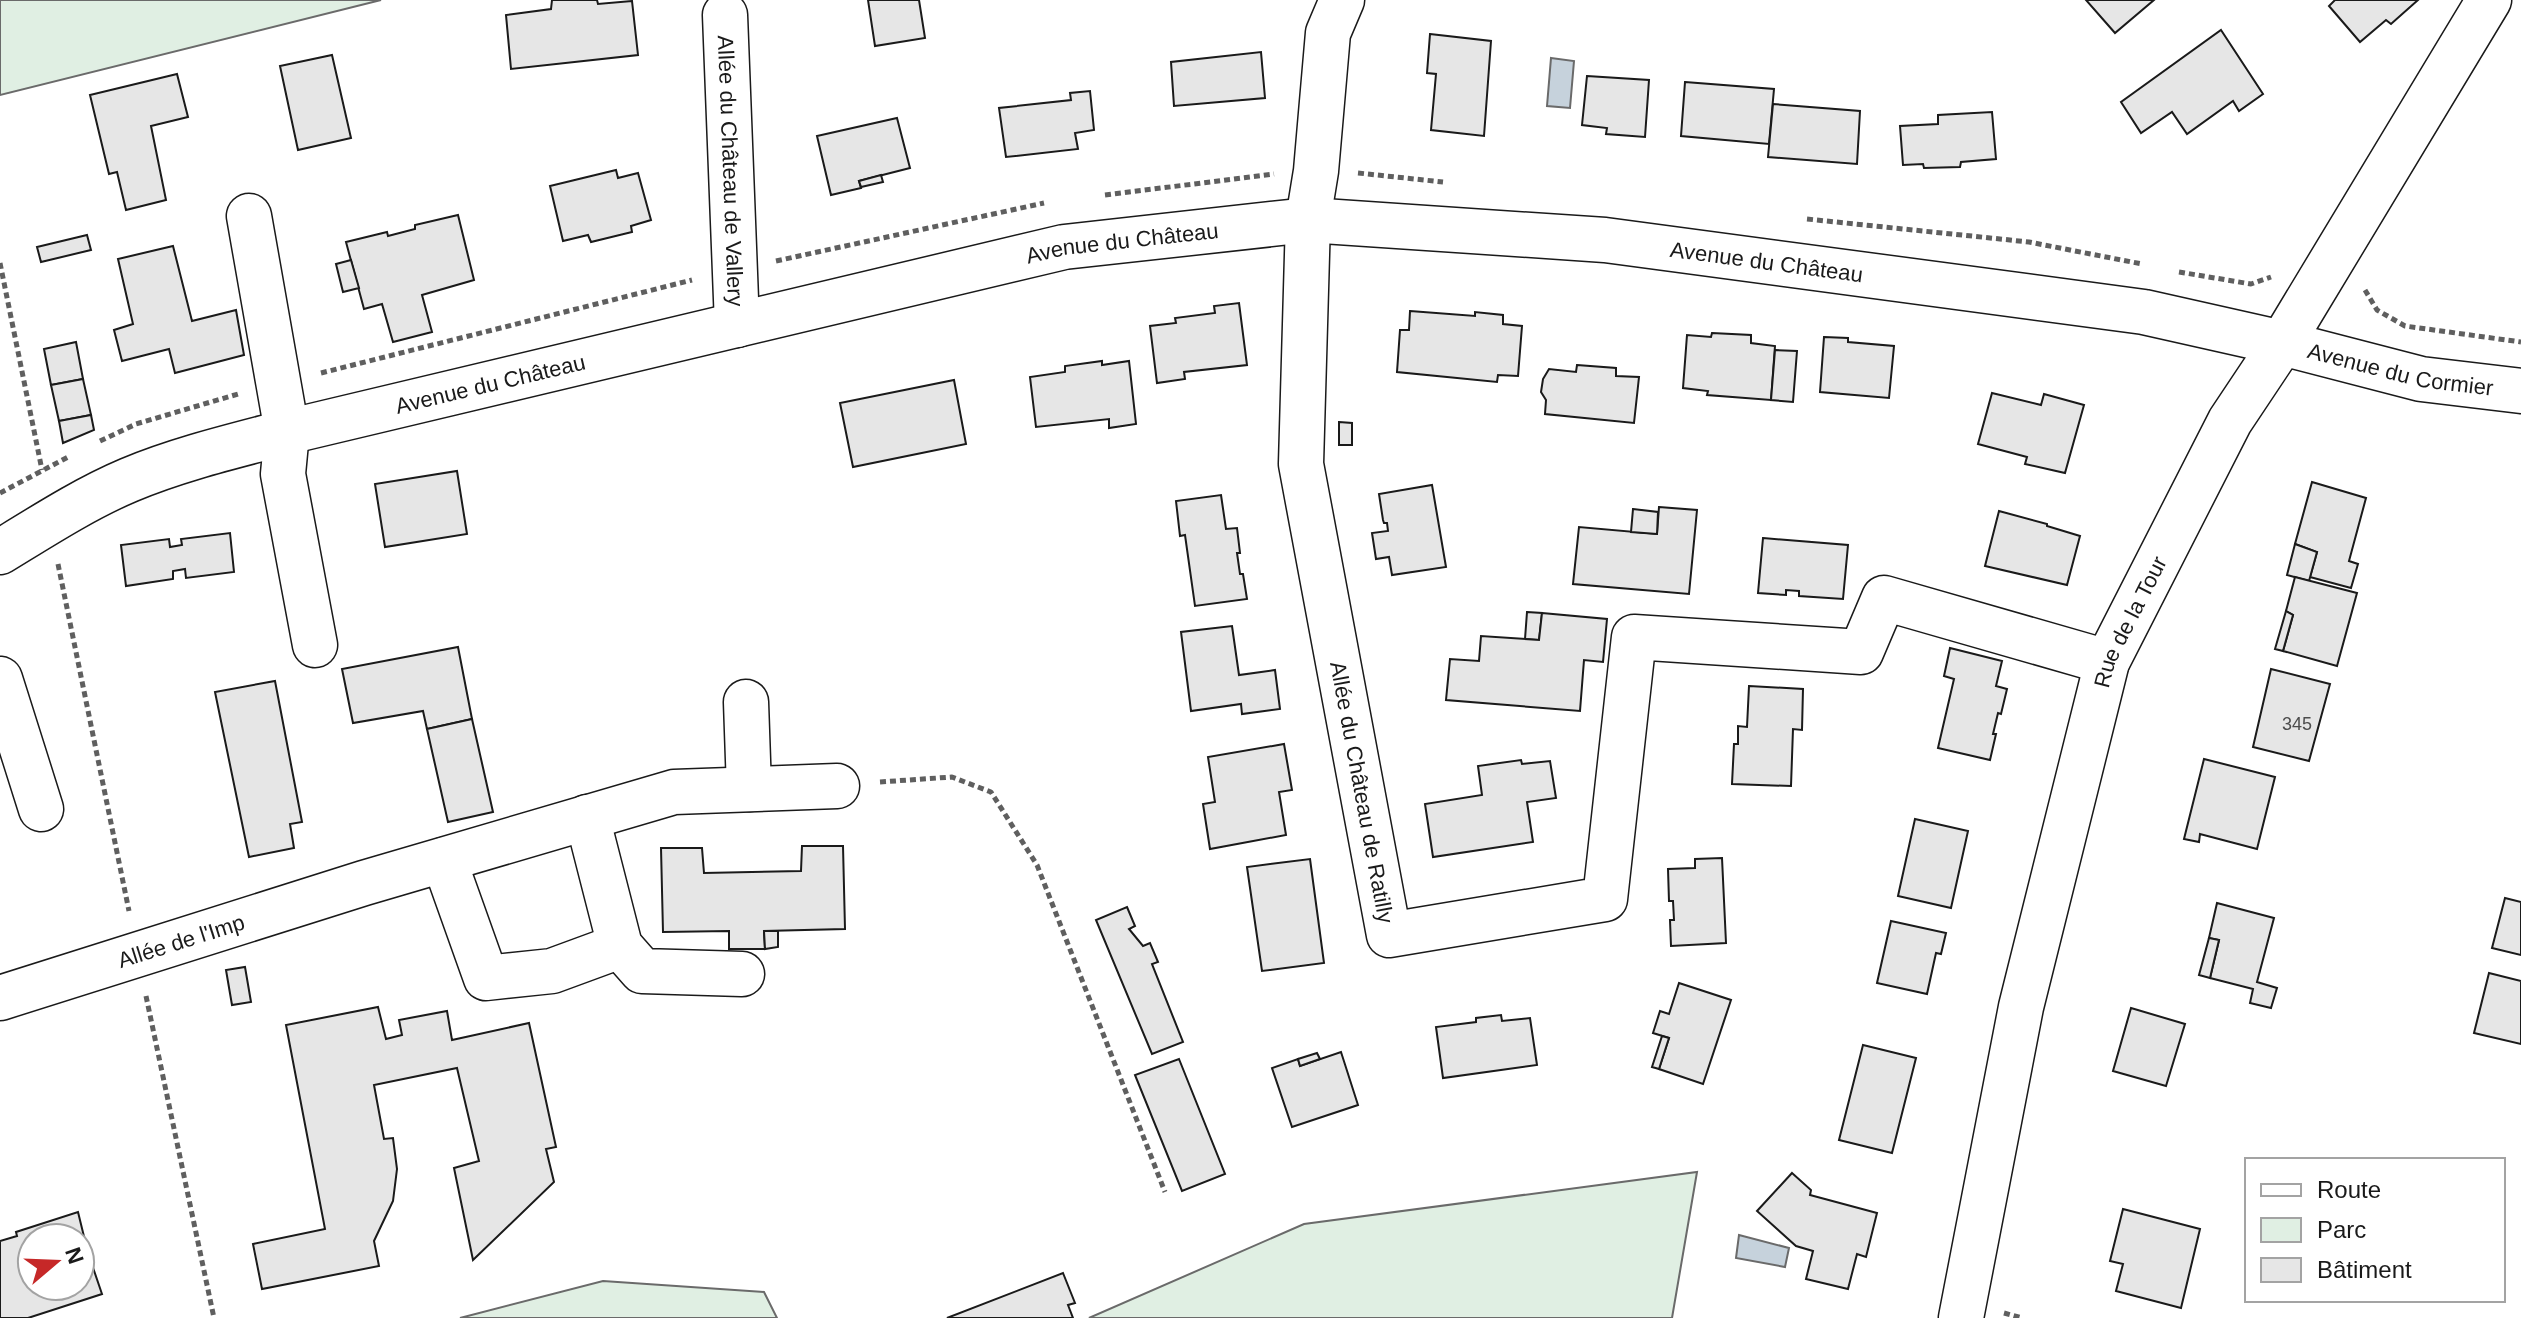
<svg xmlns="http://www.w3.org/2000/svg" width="2521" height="1318" viewBox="0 0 2521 1318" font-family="Arial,sans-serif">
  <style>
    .green { fill: #e0efe3; stroke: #6a6a6a; stroke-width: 2 }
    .water { fill: #c6d2dc; stroke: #6a6a6a; stroke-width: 2 }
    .building { fill: #e6e6e6; stroke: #1a1a1a; stroke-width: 2; fill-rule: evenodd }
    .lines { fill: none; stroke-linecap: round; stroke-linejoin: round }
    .minor-casing { stroke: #1a1a1a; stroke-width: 47 }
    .path { stroke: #5f5f5f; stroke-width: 5; stroke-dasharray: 6 4; stroke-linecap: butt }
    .minor { stroke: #fff; stroke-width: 44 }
    .labels { text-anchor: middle; stroke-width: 6; stroke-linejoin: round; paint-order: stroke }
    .number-label { font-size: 18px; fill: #4d4d4d }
    .street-label { font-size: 22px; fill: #1a1a1a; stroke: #fff }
  </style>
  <rect width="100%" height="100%" fill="#fff"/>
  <g class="green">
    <path d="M0 0H381L0 95Z"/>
    <path d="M1697 1172 1672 1318H1089L1304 1224Z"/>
    <path d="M603 1281 764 1292 777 1318H460Z"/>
  </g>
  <g class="water">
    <path d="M1551 58 1574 61 1570 108 1547 106Z"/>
    <path d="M1739 1235 1789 1248 1785 1267 1736 1258Z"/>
  </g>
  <g class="building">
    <path d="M552 0H597L598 4 632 1 638 55 511 69 506 15 551 9Z"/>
    <path d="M868 0H919L925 38 875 46Z"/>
    <path d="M2086 0H2154L2115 33Z"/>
    <path d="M2335 0H2418L2391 24 2386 20 2360 42 2329 6Z"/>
    <path d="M2221 30 2263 94 2239 111 2233 101 2187 134 2172 112 2141 133 2121 102Z"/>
    <path d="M1430 34 1491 41 1484 136 1431 130 1436 74 1427 73Z"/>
    <path d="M1261 52 1265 98 1174 106 1171 62Z"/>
    <path d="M332 55 351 138 298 150 280 66Z"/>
    <path d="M177 74 188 117 151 126 166 200 126 210 117 172 109 174 90 95Z"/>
    <path d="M1587 76 1649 80 1645 137 1606 134 1607 128 1582 125Z"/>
    <path d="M1685 82 1774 89 1769 144 1681 136Z"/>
    <path d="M1090 91 1094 130 1075 133 1078 149 1006 157 999 108 1071 100 1070 93Z"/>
    <path d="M1773 104 1860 111 1857 164 1768 157Z"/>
    <path d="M1992 112 1996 159 1961 162 1960 167 1924 168 1923 164 1903 165 1900 126 1938 124V115Z"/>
    <path d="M897 118 910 168 859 181 861 188 831 195 817 136Z"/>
    <path d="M616 170 618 178 638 173 651 220 631 226 632 232 591 242 588 235 563 241 550 186Z"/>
    <path d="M881 175 883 182 861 187 859 181Z"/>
    <path d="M458 215 474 280 422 295 432 332 393 342 382 304 364 309 346 242 387 232 388 236 415 229V225Z"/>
    <path d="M87 235 91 250 41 262 37 247Z"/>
    <path d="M173 246 192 321 236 310 244 355 175 373 169 349 122 361 114 330 133 324 118 259Z"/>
    <path d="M351 260 359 288 343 292 336 264Z"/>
    <path d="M1239 303 1247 365 1184 372 1185 379 1157 383 1150 326 1176 323 1175 318 1215 313 1214 306Z"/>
    <path d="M1410 311 1475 316V312L1503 315V324L1522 326 1518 376 1498 375 1497 382 1397 372 1400 330H1409Z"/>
    <path d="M1712 333 1751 335V343L1775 346 1771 400 1707 395 1708 391 1683 388 1687 335 1711 337Z"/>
    <path d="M1824 337 1848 338V342L1894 346 1889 398 1820 392Z"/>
    <path d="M76 342 83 379 51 385 44 349Z"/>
    <path d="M1775 350 1797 351 1793 402 1771 400Z"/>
    <path d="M1102 361V365L1129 361 1136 424 1109 428V419L1036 427 1030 377 1065 372V366Z"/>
    <path d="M1577 365 1616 368V376L1639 377 1634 423 1545 414 1546 400 1541 392 1543 379 1549 369 1576 372Z"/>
    <path d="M83 379 91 415 59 421 51 385Z"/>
    <path d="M954 380 966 444 853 467 840 403Z"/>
    <path d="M1992 393 2041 405 2044 394 2084 405 2065 473 2025 464 2027 457 1978 444Z"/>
    <path d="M91 415 94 430 63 443 59 421Z"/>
    <path d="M1339 422 1352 423V445H1339Z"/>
    <path d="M457 471 467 534 385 547 375 484Z"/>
    <path d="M2312 482 2366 498 2349 561 2358 564 2351 588 2310 577 2317 552 2295 544Z"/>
    <path d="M1432 485 1446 567 1392 575 1389 557 1376 559 1372 533 1388 531 1387 523H1384L1383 520 1379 494Z"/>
    <path d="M1221 495 1226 529 1237 528 1240 553H1237L1240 574H1243L1247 599 1195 606 1185 535 1180 536 1176 501Z"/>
    <path d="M1659 507 1697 510 1689 594 1573 584 1579 527 1657 534Z"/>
    <path d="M1633 509 1658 512 1657 534 1631 532Z"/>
    <path d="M1999 511 2047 524V526L2080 536 2067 585 1985 566Z"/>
    <path d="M230 533 234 572 186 578 185 569 173 571V579L126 586 121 545 169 539 170 547 182 545 181 539Z"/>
    <path d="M1763 538 1848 545 1843 599 1799 596V591L1786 590V595L1758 593Z"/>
    <path d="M2295 544 2317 552 2309 581 2287 575Z"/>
    <path d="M2295 577 2357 593 2337 666 2283 651 2293 615 2286 611Z"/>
    <path d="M2286 611 2293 615 2283 651 2275 649Z"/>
    <path d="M1527 612 1542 613 1539 640 1525 639Z"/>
    <path d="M1542 613 1607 619 1603 662 1584 660 1580 711 1446 700 1450 659 1479 661 1481 636 1539 640Z"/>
    <path d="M1232 626 1239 675 1275 670 1280 709 1242 714 1241 704 1191 711 1181 632Z"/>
    <path d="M458 647 472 719 427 729 423 711 353 723 342 669Z"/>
    <path d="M1950 648 2002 661 1996 686 2007 689 2001 714 1998 713 1993 734H1996L1990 760 1938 748 1954 679 1944 676Z"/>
    <path d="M2271 669 2330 684 2309 761 2253 747Z"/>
    <path d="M275 681 302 822 290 824 294 848 249 857 215 692Z"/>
    <path d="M1749 686 1803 689 1802 730 1793 729 1791 786 1732 784 1734 744H1738V726L1747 727Z"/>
    <path d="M472 719 493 812 448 822 427 729Z"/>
    <path d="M1284 744 1292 790 1279 792 1286 835 1210 849 1203 804 1215 802 1208 757Z"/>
    <path d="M2204 759 2275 777 2257 849 2200 834 2199 842 2184 839Z"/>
    <path d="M1521 760 1522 764 1550 761 1556 798 1527 802 1533 842 1433 857 1425 804 1482 795 1478 766Z"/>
    <path d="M1915 819 1968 831 1951 908 1898 896Z"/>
    <path d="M802 846H843L845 929 764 931 765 949H729V931L663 932 661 848H702L704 873 801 871Z"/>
    <path d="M1722 858 1726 943 1671 946 1670 920H1674L1673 901H1669L1668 869 1695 868V859Z"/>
    <path d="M1310 859 1324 963 1262 971 1247 867Z"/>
    <path d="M2505 898 2521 902V955L2492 948Z"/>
    <path d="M2217 903 2274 918 2257 982 2277 988 2271 1008 2250 1003 2253 989 2210 978 2219 940 2209 938Z"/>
    <path d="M1127 907 1135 926 1129 929 1143 946 1150 943 1158 962 1152 964 1183 1042 1152 1054 1096 920Z"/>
    <path d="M1891 921 1946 933 1941 954 1936 953 1927 994 1877 983Z"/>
    <path d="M764 931H778V947L765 949Z"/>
    <path d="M2209 938 2219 940 2210 978 2199 975Z"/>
    <path d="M245 967 251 1002 232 1005 226 970Z"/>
    <path d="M2489 973 2521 981V1044L2474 1033Z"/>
    <path d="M1679 983 1731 1000 1703 1084 1659 1069 1669 1038 1653 1033 1660 1011 1669 1014Z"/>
    <path d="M378 1007 386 1039 402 1035 399 1020 447 1011 452 1040 529 1023 556 1147 546 1149 554 1182 473 1260 454 1168 479 1161 457 1068 374 1085 384 1139 393 1138 397 1169 393 1201 374 1241 379 1266 262 1289 253 1244 325 1229 286 1025Z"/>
    <path d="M2131 1008 2185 1024 2166 1086 2113 1071Z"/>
    <path d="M1501 1015 1502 1021 1530 1018 1537 1065 1443 1078 1436 1027 1476 1022V1018Z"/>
    <path d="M1662 1036 1669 1038 1659 1069 1652 1067Z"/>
    <path d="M1863 1045 1916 1058 1892 1153 1839 1140Z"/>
    <path d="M1341 1052 1358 1105 1292 1127 1272 1068 1298 1059 1300 1066Z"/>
    <path d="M1317 1053 1320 1059 1300 1066 1298 1059Z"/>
    <path d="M1179 1059 1225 1174 1182 1191 1135 1075Z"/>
    <path d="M1792 1173 1811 1190 1810 1195 1877 1213 1866 1257 1857 1254 1848 1289 1806 1279 1813 1251 1796 1246 1757 1211Z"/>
    <path d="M2123 1209 2200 1229 2181 1308 2116 1291 2123 1264 2110 1261Z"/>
    <path d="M78 1212 88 1253 102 1294 28 1318H0V1241L17 1236 16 1232ZM32 1238H80V1286H32Z"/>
    <path d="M1063 1273 1075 1303 1068 1305 1073 1318H947Z"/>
  </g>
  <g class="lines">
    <g class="minor-casing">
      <g id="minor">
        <path id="s1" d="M1342 0 1328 33 1316 171 1308 220 1301 464 1389 935 1605 899 1634 637 1861 652 1884 598 2107 662"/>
        <path id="s2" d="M725 15 737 325"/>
        <path d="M249 216 287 432 283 474 315 645"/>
        <path id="s3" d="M0 552C41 527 84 499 129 480 179 459 234 446 287 432L1064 247 1308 220 1605 240 2144 312 2282 343 2421 379 2521 391"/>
        <path d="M0 679 41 809"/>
        <path d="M746 702 749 789"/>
        <path d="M587 817 620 946 642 971 742 974"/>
        <path d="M444 860 486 978 552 971 620 946"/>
        <path id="s4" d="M0 998 364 883 674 792 837 786"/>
        <path id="s5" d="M1961 1318 2021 1007 2107 662 2230 421 2282 343 2489 0"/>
      </g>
    </g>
    <g class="path">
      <path d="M1358 173 1443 182"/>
      <path d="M1105 195 1274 174"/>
      <path d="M1807 219 2029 242 2142 264"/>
      <path d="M776 261 1044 203"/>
      <path d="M0 263 42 470"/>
      <path d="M2179 272 2251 284 2271 277"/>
      <path d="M2365 290 2377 310 2405 326 2521 342"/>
      <path d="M321 373 692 280"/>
      <path d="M100 441 136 424 238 394"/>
      <path d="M0 493 70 456"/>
      <path d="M58 564 129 911"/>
      <path d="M880 782 952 777 991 792 1037 865 1165 1192"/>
      <path d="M146 996 214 1318"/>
      <path d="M2004 1313 2022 1318"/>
    </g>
    <use href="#minor" class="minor"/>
  </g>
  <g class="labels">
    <g class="number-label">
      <text x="2297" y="730">345</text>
    </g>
    <g class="street-label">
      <text dy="8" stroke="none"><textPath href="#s2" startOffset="156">Allée du Château de Vallery</textPath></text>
      <text dy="8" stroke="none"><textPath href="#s3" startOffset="1170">Avenue du Château</textPath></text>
      <text dy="8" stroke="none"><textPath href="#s3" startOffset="1818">Avenue du Château</textPath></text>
      <text dy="8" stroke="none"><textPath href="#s3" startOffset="2462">Avenue du Cormier</textPath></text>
      <text dy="8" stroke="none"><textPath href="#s3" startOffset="522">Avenue du Château</textPath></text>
      <text dy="8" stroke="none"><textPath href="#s5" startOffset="718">Rue de la Tour</textPath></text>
      <text dy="8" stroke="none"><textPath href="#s1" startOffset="802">Allée du Château de Ratilly</textPath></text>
      <text dy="8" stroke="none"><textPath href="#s4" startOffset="190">Allée de l'Imp</textPath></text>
    </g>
  </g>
  <rect x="2245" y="1158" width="260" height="144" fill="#ffffff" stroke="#a3a3a3" stroke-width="2"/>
  <rect x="2261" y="1184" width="40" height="12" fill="#ffffff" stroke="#a3a3a3" stroke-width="2"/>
  <text x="2317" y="1198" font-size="24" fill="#1a1a1a">Route</text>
  <rect x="2261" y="1218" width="40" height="24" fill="#e0efe3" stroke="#a3a3a3" stroke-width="2"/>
  <text x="2317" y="1238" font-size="24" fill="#1a1a1a">Parc</text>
  <rect x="2261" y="1258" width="40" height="24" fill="#e6e6e6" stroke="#a3a3a3" stroke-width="2"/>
  <text x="2317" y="1278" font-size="24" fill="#1a1a1a">Bâtiment</text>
  <g transform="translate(56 1262) rotate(71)"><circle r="38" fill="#ffffff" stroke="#a3a3a3" stroke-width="2"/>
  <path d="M0-6L14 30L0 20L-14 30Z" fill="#c62828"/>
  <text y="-12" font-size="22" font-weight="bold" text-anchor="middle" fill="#1a1a1a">N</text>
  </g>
</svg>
